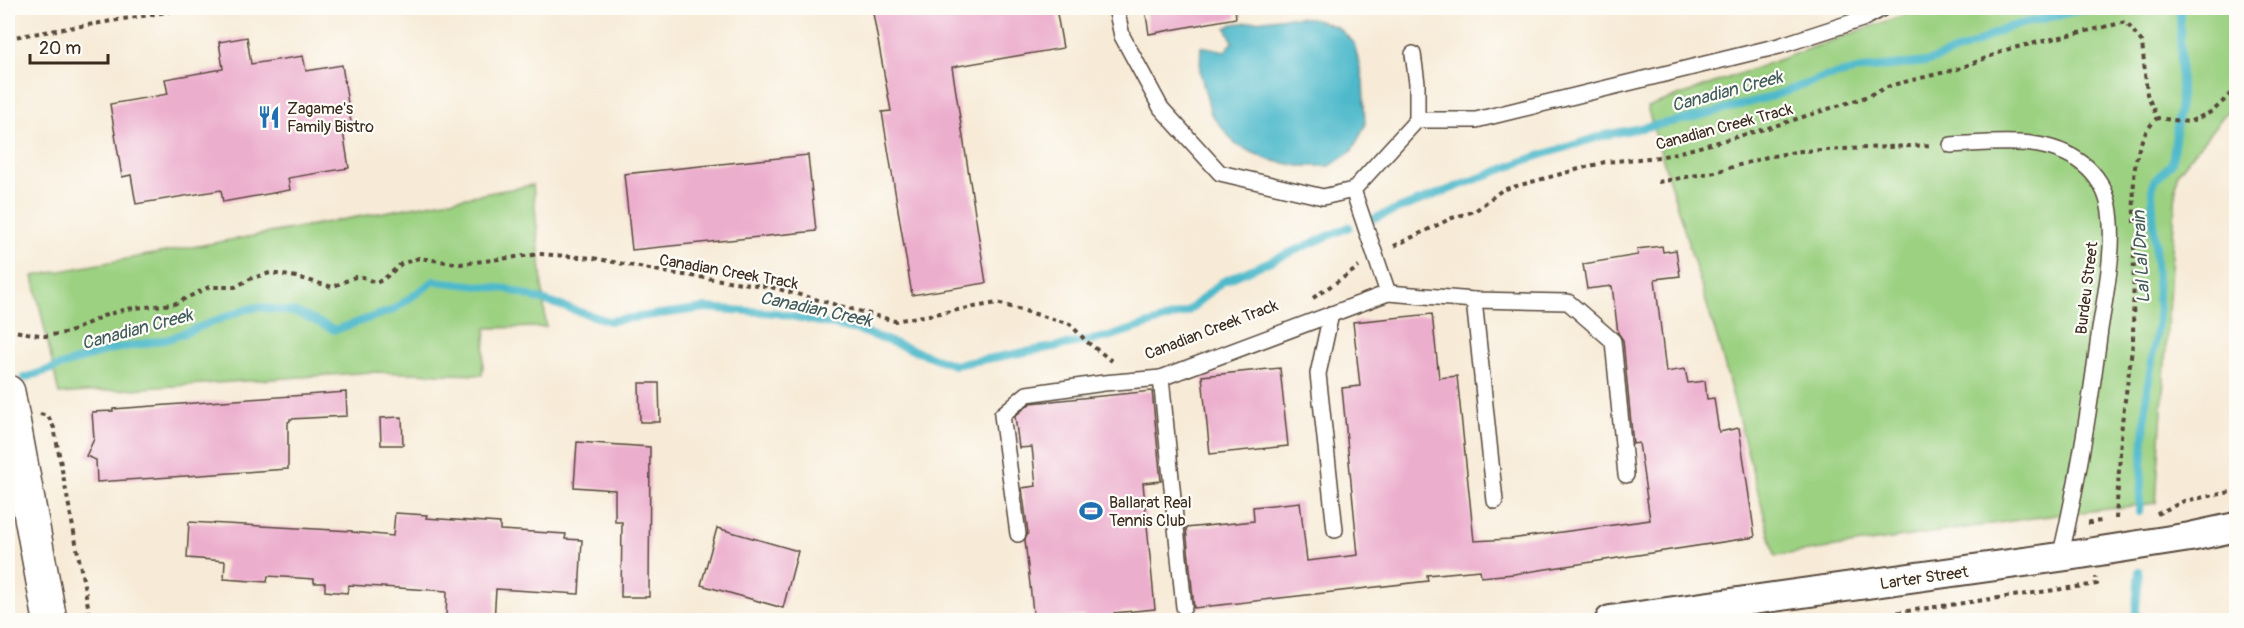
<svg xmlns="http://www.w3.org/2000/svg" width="2244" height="628" viewBox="0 0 2244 628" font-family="Pangolin,sans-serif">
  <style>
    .green { fill: #9cd182; stroke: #6c7e50; stroke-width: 1.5 }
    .water { fill: #4eb9cb; stroke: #447274; stroke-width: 1.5 }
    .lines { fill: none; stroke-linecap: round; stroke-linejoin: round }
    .stream { stroke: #4eb9cb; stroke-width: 8 }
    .building { fill: #ecaecd }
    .service-casing { stroke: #57473a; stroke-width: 18 }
    .minor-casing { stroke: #57473a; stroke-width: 32 }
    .tertiary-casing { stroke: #57473a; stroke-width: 36 }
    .path { stroke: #57473a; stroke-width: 4; stroke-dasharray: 4.5 4.5; stroke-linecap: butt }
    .service { stroke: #fff; stroke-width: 15 }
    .minor { stroke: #fff; stroke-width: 28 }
    .tertiary { stroke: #fff; stroke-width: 33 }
    .labels { text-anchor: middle; stroke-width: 4.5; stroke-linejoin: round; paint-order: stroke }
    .poi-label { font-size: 16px; fill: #3b2a1e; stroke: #fdfcf7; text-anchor: start }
    .street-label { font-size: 16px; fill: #3b2a1e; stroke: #fdfcf7 }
    .water-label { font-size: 18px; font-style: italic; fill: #425c5b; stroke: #fdfcf7 }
  </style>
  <rect width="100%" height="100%" fill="#fdfcf7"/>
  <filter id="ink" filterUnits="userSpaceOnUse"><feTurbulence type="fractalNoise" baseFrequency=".0167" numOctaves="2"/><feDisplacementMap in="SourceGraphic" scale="12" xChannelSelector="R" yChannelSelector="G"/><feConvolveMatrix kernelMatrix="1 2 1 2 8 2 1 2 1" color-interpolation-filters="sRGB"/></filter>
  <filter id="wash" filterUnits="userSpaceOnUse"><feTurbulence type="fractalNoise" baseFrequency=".008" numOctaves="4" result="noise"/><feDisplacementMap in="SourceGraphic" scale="24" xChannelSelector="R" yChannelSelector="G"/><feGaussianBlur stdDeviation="1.35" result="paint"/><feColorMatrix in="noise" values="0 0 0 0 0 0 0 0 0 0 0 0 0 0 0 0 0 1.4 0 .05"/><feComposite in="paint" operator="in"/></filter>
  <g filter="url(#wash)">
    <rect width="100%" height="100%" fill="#f7ebd7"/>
    <g class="green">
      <path d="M1923 8H2236V100L2177 174 2156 503 2025 519 1775 556 1720 348 1647 107Z"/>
      <path d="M533 185 546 327 486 328 482 375 372 372 59 394 33 276Z"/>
    </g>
    <path class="water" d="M1287 17 1310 18 1337 27 1354 43 1363 80 1365 126 1352 151 1330 166H1299L1269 160 1236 145 1211 114 1200 72 1201 46 1225 51 1233 42 1226 28 1233 24Z"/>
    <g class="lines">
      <g class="stream">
        <path d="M1375 218 1529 159 1605 135 1692 118 1770 97 1825 77 1863 69 1926 62 1973 45 2005 28 2088 8"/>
        <path d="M24 378 109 350 169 339 243 310 259 307 298 313 335 330 393 310 434 281 507 289 609 321 705 308 777 313 858 330 954 365 1108 337 1187 312 1222 282 1349 227"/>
        <path d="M2139 512 2147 391 2159 317 2152 191 2154 181 2172 163 2181 94 2180 8"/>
        <path d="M2135 620 2139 571"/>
      </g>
    </g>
    <g id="blocks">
      <g class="building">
        <path d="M872 8H1056L1063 48 952 67 986 283 912 295 882 112 891 111Z"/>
        <path d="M1145 8H1235L1236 18 1149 34Z"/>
        <path d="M247 37 251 64 303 56 306 71 342 65 352 129 343 131 349 168 288 178 290 190 223 202 221 190 136 204 131 175 122 177 110 104 168 94 165 79 223 69 219 42Z"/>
        <path d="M808 155 816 231 632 250 624 174Z"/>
        <path d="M1662 246 1663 252 1676 250 1680 276 1655 279 1666 372 1685 369 1688 383 1705 381 1707 399 1714 398 1719 432 1739 428 1755 537 1514 574 1481 577 1480 570 1427 575 1428 581 1194 608 1186 528 1254 521 1253 507 1300 502 1307 561 1358 555 1342 388 1360 386 1353 322 1432 314 1439 378 1457 376 1474 541 1510 539 1650 520 1639 443 1633 444 1623 340 1618 333 1612 286 1587 289 1583 264 1638 255 1637 249Z"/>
        <path d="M1280 368 1288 446 1210 454 1202 376Z"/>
        <path d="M639 383H659L660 422H640Z"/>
        <path d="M1152 391 1161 481 1143 483 1155 609 1114 613 1115 621H1085V616L1034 621 1025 540 1028 533 1022 488 1036 486 1032 447 1019 448 1015 416 1031 403Z"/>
        <path d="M346 392 347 416 290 419V421L288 422V469L97 482 96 460 86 456 94 439 92 412 113 411V409Z"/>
        <path d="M402 417 403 445H381L380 418Z"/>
        <path d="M577 442 650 447 649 597H621L622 522H615V490L574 487Z"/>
        <path d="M395 513 427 515 426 518 500 523V530L566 534 565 539 582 540 579 594 496 589 494 621 446 618 447 591 349 585 347 593 325 591V583H314V579L268 576 267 582 224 579 225 561 187 558 189 522 352 531V532L393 536Z"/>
        <path d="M717 528 798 551 783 608 701 585Z"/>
      </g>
    </g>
  </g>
  <g filter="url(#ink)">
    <use href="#blocks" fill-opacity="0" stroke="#57473a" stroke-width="1.5"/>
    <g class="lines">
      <g class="service-casing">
        <g id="service">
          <path d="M1116 8 1122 36 1161 108 1220 173 1323 197 1353 190 1417 120V83L1413 54"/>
          <path d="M1417 120H1476L1779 46 1862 19 1883 8"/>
          <path d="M1951 145C1994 143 2047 135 2083 164 2096 174 2106 190 2109 206 2116 244 2106 291 2100 329 2090 406 2078 482 2060 558"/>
          <path d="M1388 293 1474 300 1568 302 1613 341 1626 475"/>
          <path d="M1474 300 1495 501"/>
          <path d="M1331 314 1318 374 1335 530"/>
          <path d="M1018 534 1002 415 1027 394 1104 383 1161 378"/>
          <path d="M1184 607 1161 378 1388 293 1353 190"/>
        </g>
      </g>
      <g class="minor-casing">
        <path id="minor" d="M1610 620 2081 554 2190 537 2236 527"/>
      </g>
      <g class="tertiary-casing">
        <path id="tertiary" d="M8 392 50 620"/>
      </g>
      <g class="path">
        <path d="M8 38 191 8"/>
        <path d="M1658 182 1715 172 1767 157 1801 151 1932 145"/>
        <path d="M2134 223C2134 187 2129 146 2157 118"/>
        <path d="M1394 246 1452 218 1475 211 1502 190 1605 162 1660 157 1696 148 1768 128 1866 97 1892 85 1958 69 2009 49 2126 22 2142 42 2147 94 2157 118 2189 122 2213 111 2236 89"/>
        <path d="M1313 298 1359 267"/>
        <path d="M8 330 45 336 70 332 103 316 126 309 174 304 209 287H235L252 278 270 273 297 277 332 287 355 277H363L376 283 384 279 401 264 419 258 460 264 540 254 593 258 670 273 771 287 895 321 997 303 1070 324 1087 342 1112 361"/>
        <path d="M40 414 48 416 54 428 89 611 93 620"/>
        <path d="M2157 514 2184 501 2236 491"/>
        <path d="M2116 519 2122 422 2133 342 2134 245"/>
        <path d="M2090 525V522L2103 521"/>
        <path d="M1844 620 2097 584 2096 577"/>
      </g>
      <use href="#service" class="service"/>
      <use href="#minor" class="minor"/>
      <use href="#tertiary" class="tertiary"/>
    </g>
  </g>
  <defs>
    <g id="restaurant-bare" transform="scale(1.8)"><path d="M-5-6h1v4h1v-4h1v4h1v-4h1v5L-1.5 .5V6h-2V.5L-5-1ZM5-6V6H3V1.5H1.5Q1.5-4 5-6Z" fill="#1f6fb2" stroke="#fdfcf7" stroke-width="2.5" paint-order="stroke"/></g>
    <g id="stadium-bare" transform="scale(1.8)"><path d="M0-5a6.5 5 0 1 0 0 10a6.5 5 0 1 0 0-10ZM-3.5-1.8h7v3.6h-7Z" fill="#1f6fb2" stroke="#fdfcf7" stroke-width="2.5" paint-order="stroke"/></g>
  </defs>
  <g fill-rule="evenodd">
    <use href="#restaurant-bare" x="269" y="117"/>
    <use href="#stadium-bare" x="1091" y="511"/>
  </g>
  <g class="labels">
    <g class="poi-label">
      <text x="287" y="114">Zagame's<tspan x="287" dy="18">Family Bistro</tspan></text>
      <text x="1109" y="508">Ballarat Real<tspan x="1109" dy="18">Tennis Club</tspan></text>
    </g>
    <g class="street-label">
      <text transform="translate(1724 126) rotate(-15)" y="6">Canadian Creek Track</text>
      <text transform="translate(729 271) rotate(10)" y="6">Canadian Creek Track</text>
      <text transform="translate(2086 288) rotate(-83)" y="6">Burdeu Street</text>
      <text transform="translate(1211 329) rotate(-21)" y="6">Canadian Creek Track</text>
      <text transform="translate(1924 577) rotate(-8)" y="6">Larter Street</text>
    </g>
    <g class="water-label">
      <text transform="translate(1727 91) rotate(-15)" y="6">Canadian Creek</text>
      <text transform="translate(2141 257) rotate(-93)" y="6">Lal Lal Drain</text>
      <text transform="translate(816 309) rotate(12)" y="6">Canadian Creek</text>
      <text transform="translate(137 329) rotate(-15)" y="6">Canadian Creek</text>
    </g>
  </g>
  <rect width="2244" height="628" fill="none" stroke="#fdfcf7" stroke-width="30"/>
  <path d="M30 54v9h78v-9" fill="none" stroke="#3b2a1e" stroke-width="3"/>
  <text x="39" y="54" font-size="18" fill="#3b2a1e" stroke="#fdfcf7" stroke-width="4.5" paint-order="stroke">20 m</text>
</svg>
